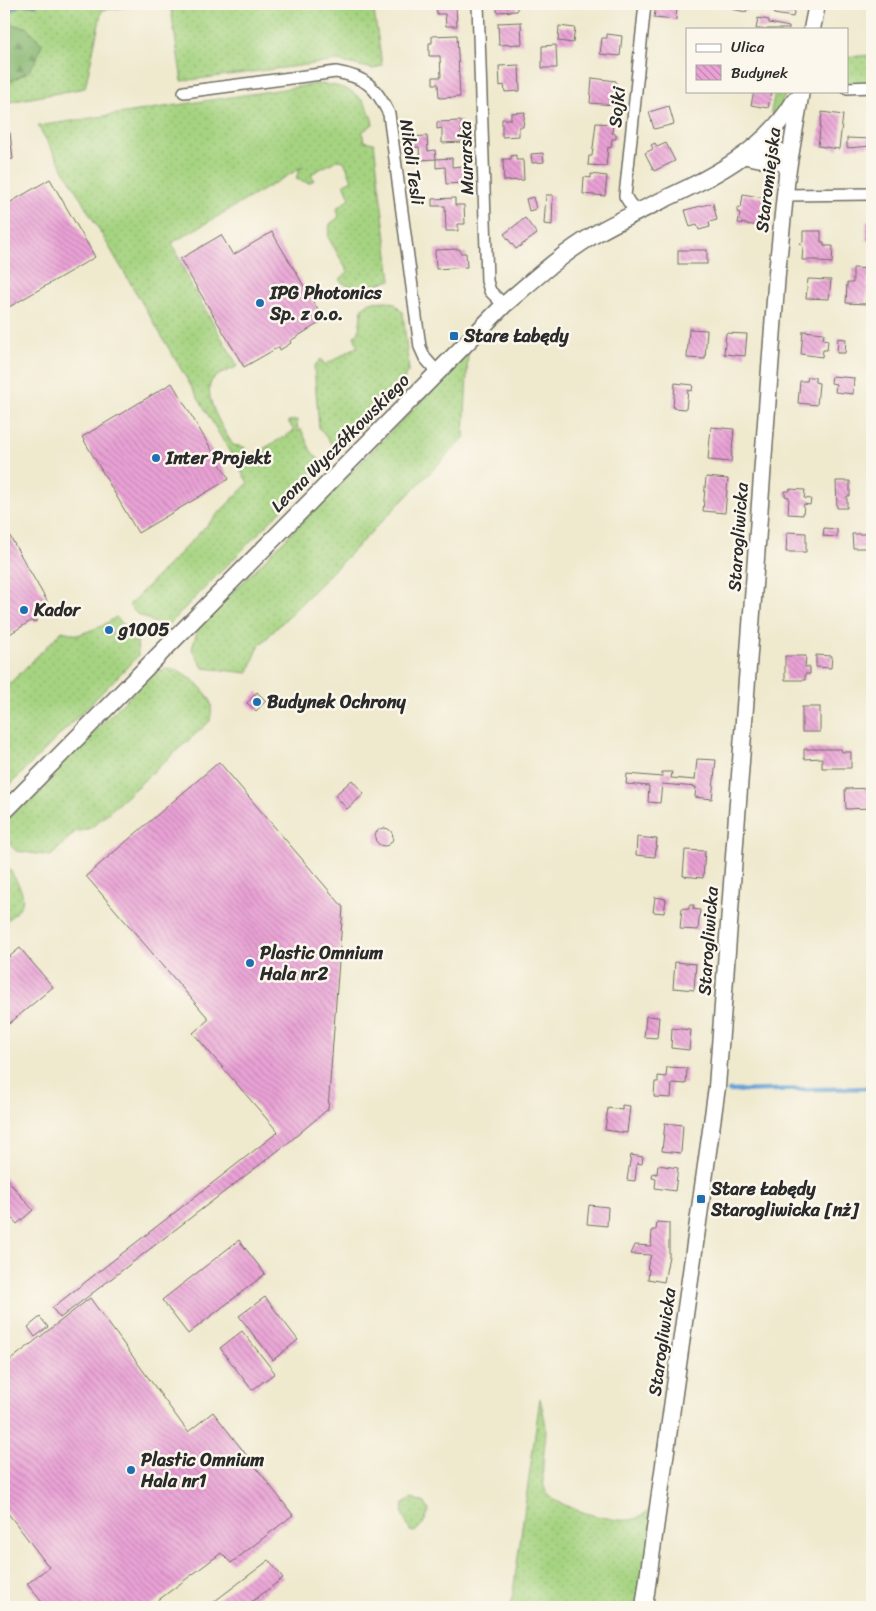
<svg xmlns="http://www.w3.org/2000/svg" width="876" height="1611" viewBox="0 0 876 1611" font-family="Sriracha,sans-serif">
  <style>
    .grass { fill: url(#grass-dots); stroke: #687f56 }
    .forest { fill: url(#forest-firs); stroke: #58704c }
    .water { fill: url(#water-waves); stroke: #486680 }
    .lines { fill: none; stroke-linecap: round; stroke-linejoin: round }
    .stream { stroke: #65a1d6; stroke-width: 4.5 }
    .building { fill: url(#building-back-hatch) }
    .street-casing { stroke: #706e64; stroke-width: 14 }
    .secondary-casing { stroke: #706e64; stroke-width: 19 }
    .street { stroke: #fff; stroke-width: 11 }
    .secondary { stroke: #fff; stroke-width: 16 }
    .poi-dot { fill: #1f6fb2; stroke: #fbf7ec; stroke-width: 2 }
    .labels { text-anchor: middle; stroke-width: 5; stroke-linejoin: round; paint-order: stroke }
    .street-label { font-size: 18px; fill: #2b2b2b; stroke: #fbf7ec }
    .poi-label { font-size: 18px; font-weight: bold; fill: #2b2b2b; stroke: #fbf7ec; text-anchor: start }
  </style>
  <defs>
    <pattern id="grass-dots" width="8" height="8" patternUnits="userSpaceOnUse" patternTransform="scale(1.25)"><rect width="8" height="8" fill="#a5d380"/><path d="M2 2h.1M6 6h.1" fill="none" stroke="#8eb56f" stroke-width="1.8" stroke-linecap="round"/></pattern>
    <pattern id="forest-firs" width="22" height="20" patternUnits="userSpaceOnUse" patternTransform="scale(1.25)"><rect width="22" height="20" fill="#84b56e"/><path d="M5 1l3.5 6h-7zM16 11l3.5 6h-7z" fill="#6c935b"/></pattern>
    <pattern id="water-waves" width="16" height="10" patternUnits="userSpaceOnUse" patternTransform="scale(1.25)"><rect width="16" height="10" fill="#65a1d6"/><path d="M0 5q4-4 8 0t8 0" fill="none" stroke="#5383ae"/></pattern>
    <pattern id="building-back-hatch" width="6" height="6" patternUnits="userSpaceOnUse" patternTransform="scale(1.25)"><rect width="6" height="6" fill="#eaa2d6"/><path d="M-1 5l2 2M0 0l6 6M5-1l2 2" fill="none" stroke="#be84ae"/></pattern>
  </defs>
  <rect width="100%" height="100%" fill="#fbf7ec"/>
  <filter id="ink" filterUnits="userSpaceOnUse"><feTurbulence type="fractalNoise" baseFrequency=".02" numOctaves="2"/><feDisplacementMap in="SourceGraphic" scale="10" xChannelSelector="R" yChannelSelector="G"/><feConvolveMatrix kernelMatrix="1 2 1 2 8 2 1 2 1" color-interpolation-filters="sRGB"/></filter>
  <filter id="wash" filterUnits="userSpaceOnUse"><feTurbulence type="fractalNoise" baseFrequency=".0096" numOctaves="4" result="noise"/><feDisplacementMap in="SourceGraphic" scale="20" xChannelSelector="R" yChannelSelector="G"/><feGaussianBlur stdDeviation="1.12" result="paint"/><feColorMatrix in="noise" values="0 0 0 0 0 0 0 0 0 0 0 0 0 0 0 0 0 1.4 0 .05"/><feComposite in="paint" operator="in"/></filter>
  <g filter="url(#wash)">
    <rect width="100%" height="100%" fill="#efe9ce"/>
    <g class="grass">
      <path d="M4 4H155L102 10 85 88 4 103V85L30 71 32 34 26 27 14 25 4 29Z"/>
      <path d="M170 4H373L382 65 374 69 337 61 182 81Z"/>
      <path d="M872 55V84L847 85V57Z"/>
      <path d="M317 84C345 84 368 95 373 124L362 132 364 141 374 143 391 280C373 286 354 293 339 280L348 272 328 237 330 224 339 217 337 208 350 198 344 184 352 180 344 161 337 160 311 174 314 180 309 183 296 179 299 170 304 166 172 243 191 285 238 366C231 370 218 374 213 379 200 394 225 432 233 445L244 447 251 456 294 431 288 421 297 420 298 432 301 429 311 451 325 466 165 628 136 613 129 605 248 483 38 126Z"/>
      <path d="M775 91H786L781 105 773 116 771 112Z"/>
      <path d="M387 301 394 303 403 312 409 371 405 375 404 386 342 448 333 446 319 428 314 366 321 359 325 365 358 346 354 336 359 331 362 308 370 302Z"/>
      <path d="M468 353 464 438 259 646 248 673 203 668 192 649 198 628Z"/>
      <path d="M116 617 137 638 138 656 4 791V685L11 682 62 631 78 635 102 626Z"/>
      <path d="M165 669C183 669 199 683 209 698 213 705 211 714 210 721L91 828 75 832 51 856 16 851C7 843 3 832 7 820L148 678Z"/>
      <path d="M4 864C10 868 12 874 16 880 29 902 22 907 4 923Z"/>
      <path d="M540 1398C542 1408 545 1418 546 1428 546 1444 538 1481 547 1493 556 1505 592 1516 607 1518 628 1522 639 1522 654 1505L644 1607H511Z"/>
      <path d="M412 1498 425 1503 429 1511 423 1524 415 1532 410 1531 402 1513 404 1504Z"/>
    </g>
    <path class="forest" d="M14 25 26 27 42 44C34 71 27 72 4 85V29Z"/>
    <path class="water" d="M4 4H39L36 6 20 5 4 19Z"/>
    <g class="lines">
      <path class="stream" d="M729 1091 872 1088"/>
    </g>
    <g id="blocks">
      <g class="building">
        <path d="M436 4H456L457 26H446L445 14H437Z"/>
        <path d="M497 4H517V11L497 12Z"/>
        <path d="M656 4H677L676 20 654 18Z"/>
        <path d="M734 4H748L746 12 732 9Z"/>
        <path d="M768 4H796L793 17 774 14 776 6Z"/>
        <path d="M758 18 769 20V23L789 27V29H756Z"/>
        <path d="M521 22 522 44 499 45 498 23Z"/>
        <path d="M559 26 575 28 573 43 558 41Z"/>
        <path d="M607 34 622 36 620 56 600 54 602 38H607Z"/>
        <path d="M457 35 460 97 439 98 438 84H433V77H441L440 56H429V43H432V36Z"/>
        <path d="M556 45 557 68H542V46Z"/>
        <path d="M519 65 520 91 505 92 504 85 500 86 499 66Z"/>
        <path d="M592 78 616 81 614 105 590 103Z"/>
        <path d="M754 91H772L768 108 751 105Z"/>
        <path d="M669 106 674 124 654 129 649 112Z"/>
        <path d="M525 112 523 127H519V136L502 137V119H511V113Z"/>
        <path d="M822 112 843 115 839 149 818 146Z"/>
        <path d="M461 121 462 142 442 143V128L437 129V122Z"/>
        <path d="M596 123 613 124 612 133 616 134V139H612L611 148 608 147 606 166 588 165 589 156H592Z"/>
        <path d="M10 133 13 159 4 161V134Z"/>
        <path d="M427 136 428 151 435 150 436 159 452 158V167L463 166V169H468V174H463V183L446 184 445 167 436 168V159L420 160 419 147 405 148 404 137Z"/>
        <path d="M847 138 872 139V146L847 148Z"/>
        <path d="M655 143 657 147 666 143 675 161 654 171 645 153 653 149 651 145Z"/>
        <path d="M543 153 544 162 532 163 531 154Z"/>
        <path d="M516 155V160H523L524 180 504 181 503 159H511V156Z"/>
        <path d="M591 174 607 176 605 196 583 194 584 177 591 178Z"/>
        <path d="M50 179 95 257 4 310V206Z"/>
        <path d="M743 194 764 198 760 226 738 223 740 213 737 212 738 207 741 208Z"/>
        <path d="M546 195H553L552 225 544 224Z"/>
        <path d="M533 197 536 209 529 211 526 199Z"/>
        <path d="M455 198V205H464L465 224H458V231H446L445 206H432V199Z"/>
        <path d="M713 203 717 220 709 222 710 227 699 230 697 225 690 227 685 210Z"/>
        <path d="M525 218 537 234 516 249 504 234Z"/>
        <path d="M866 222H872V240L866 241Z"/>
        <path d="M803 231H821V242H824V246H833L832 263 819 262V260H802L803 247 800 243 803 242Z"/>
        <path d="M272 232 324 320 290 341 291 343 280 350 279 347 244 367 180 259 221 235 233 255Z"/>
        <path d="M460 249V253H466L467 267 436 269 435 250Z"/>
        <rect x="678" y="250" width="29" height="14"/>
        <path d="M853 268 872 269V279H868L866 304 846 303 847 283H853Z"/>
        <path d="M808 279 831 280 829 299 806 298Z"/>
        <path d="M689 329 707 330 705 359 687 358Z"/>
        <path d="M803 331 824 333 823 339 828 340 827 350H823L822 357 801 354Z"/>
        <path d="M726 333 747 334 745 356 724 354Z"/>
        <path d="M838 338 846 339 845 353H837Z"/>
        <path d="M832 376 854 378 853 394 835 392 836 384 831 383Z"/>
        <path d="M808 377H815V382L819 383 817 405 798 403 800 381H807Z"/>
        <path d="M172 383 229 479 138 533 82 437Z"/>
        <path d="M675 383 693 385 692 391 688 390 686 409 673 408Z"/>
        <path d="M711 427 734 429 731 462 708 460Z"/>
        <path d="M706 477 728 479 725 513 703 511Z"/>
        <path d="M836 481H850V496H847V508H837Z"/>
        <path d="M790 489 805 490 804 498 811 499 810 505 804 504 803 515 788 514 789 497 785 496V491H789Z"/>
        <path d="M4 526 47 601 44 613 37 617 36 622 31 621 8 635 4 628Z"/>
        <path d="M824 528 837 529V537L823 536Z"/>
        <path d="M787 532 806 533V552H786Z"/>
        <path d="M852 534H872V548H853Z"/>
        <path d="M108 626 113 631 110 635 104 630Z"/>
        <path d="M816 655 832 656 831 668 816 667Z"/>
        <path d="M785 656H806L805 667H810V674H805V680H785Z"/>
        <path d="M257 692 266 701 256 711 247 703Z"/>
        <rect x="802" y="707" width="18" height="25"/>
        <path d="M804 749H841L842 752H851V768H822V758L804 759Z"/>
        <path d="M697 759 716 760 712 799 695 797 696 787 662 784 660 803 648 802 649 786 626 784 627 774 662 777V772H672L671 778 695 780Z"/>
        <path d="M219 762 343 907 328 1109 288 1143 60 1318 52 1308 278 1132 193 1033 209 1019 86 876Z"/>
        <path d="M352 780 364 794 347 809 335 795Z"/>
        <path d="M872 788V808L846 809 845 789Z"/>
        <circle cx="384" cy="837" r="9"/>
        <path d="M637 837 657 839 655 857 636 855Z"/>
        <path d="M685 850 705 851 703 878 683 876Z"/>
        <path d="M655 897 666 899 664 913 653 912Z"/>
        <path d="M689 905H694L693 909 700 910 698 930 680 929 682 908 689 909Z"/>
        <path d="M20 948 53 987 4 1028V961Z"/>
        <path d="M675 962 696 964 694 990 673 988Z"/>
        <path d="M646 1016 659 1017 657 1038 644 1037Z"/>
        <path d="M672 1028 691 1030 689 1050 671 1048Z"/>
        <path d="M667 1067 687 1068 686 1084 672 1083 671 1098 654 1097 655 1082H658V1076L666 1077Z"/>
        <path d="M622 1105 630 1106 627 1133 605 1130 608 1108 622 1110Z"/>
        <path d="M665 1123 683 1125 681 1153 662 1151Z"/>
        <path d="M631 1155 643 1157 642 1164 637 1163 635 1181 627 1180Z"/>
        <path d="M658 1165 678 1168 675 1191 655 1188 656 1179 652 1178 653 1173 657 1174Z"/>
        <path d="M4 1176 33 1210 17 1224 4 1209Z"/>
        <path d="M589 1205 608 1207 607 1226 587 1224Z"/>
        <path d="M657 1222 669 1223V1256L664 1282 648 1279 649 1269 647 1268 651 1255 631 1254 635 1245 651 1246 652 1230H656Z"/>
        <path d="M239 1240 265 1274 188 1334 162 1300Z"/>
        <path d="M265 1297 298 1340 273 1360 239 1316Z"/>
        <path d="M90 1298 188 1432 213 1412 293 1515 231 1563 221 1553 149 1607H46L27 1584 49 1567 4 1508V1365Z"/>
        <path d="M40 1317 48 1327 35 1337 28 1327Z"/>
        <path d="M242 1331 275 1373 252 1390 220 1348Z"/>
        <path d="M269 1560 283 1578 245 1607H207Z"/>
      </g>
    </g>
  </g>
  <g filter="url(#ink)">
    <use href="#blocks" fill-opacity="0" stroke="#706e64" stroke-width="1"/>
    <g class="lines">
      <g class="street-casing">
        <g id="street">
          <path d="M478 4 487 281 490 291 504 305"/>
          <path d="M847 88 872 87"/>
          <path d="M184 92 336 72C366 77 376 87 389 114L420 347 425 358 438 373"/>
          <path d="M784 195 872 194"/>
          <path d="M635 212 625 196 645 4"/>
        </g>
      </g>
      <g class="secondary-casing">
        <g id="secondary">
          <path d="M812 29 817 4"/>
          <path d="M754 149C769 145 780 148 789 160"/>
          <path d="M746 156 788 164"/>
          <path d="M4 812 504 305C534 279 563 253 597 233 666 193 753 172 795 100"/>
          <path d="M644 1607 717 1087 777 273 787 175 801 91"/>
        </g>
      </g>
      <use href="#street" class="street"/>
      <use href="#secondary" class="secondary"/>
    </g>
  </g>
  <g class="poi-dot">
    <circle cx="260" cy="303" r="5"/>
    <rect x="449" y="331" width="10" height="10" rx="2.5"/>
    <circle cx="156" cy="458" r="5"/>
    <circle cx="24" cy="610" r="5"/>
    <circle cx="109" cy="630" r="5"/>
    <circle cx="257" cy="702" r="5"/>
    <circle cx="250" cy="963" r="5"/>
    <rect x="696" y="1194" width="10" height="10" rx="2.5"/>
    <circle cx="131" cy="1470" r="5"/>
  </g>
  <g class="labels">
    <g class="street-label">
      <text transform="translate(617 107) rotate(-84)" y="6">Sojki</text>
      <text transform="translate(466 158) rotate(-92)" y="6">Murarska</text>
      <text transform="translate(412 162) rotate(82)" y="6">Nikoli Tesli</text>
      <text transform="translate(768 180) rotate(-83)" y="6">Staromiejska</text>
      <text transform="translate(340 443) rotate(-45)" y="6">Leona Wyczółkowskiego</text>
      <text transform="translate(738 537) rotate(-86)" y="6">Starogliwicka</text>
      <text transform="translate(708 941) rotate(-86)" y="6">Starogliwicka</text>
      <text transform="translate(662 1342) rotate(-82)" y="6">Starogliwicka</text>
    </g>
    <g class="poi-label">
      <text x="270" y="299">IPG Photonics<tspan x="270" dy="21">Sp. z o.o.</tspan></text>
      <text x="464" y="342">Stare Łabędy</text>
      <text x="166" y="464">Inter Projekt</text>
      <text x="34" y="616">Kador</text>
      <text x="119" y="636">g1005</text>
      <text x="267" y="708">Budynek Ochrony</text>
      <text x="260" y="959">Plastic Omnium<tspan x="260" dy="21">Hala nr2</tspan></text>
      <text x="711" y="1195">Stare Łabędy<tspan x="711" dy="21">Starogliwicka [nż]</tspan></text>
      <text x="141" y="1466">Plastic Omnium<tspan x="141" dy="21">Hala nr1</tspan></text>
    </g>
  </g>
  <rect width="876" height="1611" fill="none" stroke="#fbf7ec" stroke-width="20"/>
  <rect x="686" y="28" width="162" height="65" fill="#fbf7ec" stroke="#a8a59f"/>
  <rect x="696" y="44" width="25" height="8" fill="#ffffff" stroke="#a8a59f"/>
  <text x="731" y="52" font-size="15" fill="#2b2b2b">Ulica</text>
  <rect x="696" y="65" width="25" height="15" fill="url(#building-back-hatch)" stroke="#a8a59f"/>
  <text x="731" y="78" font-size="15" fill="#2b2b2b">Budynek</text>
</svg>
